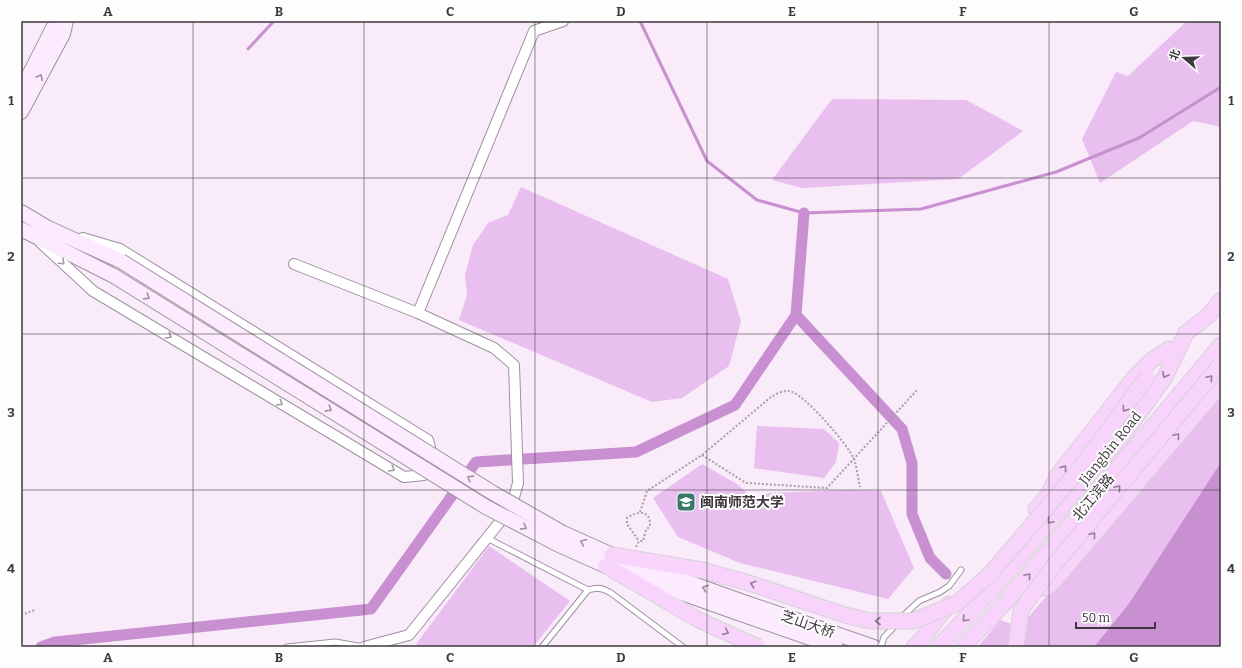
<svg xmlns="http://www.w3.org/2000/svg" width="1242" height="668" viewBox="0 0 1242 668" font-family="Bitter,'Noto Sans SC',serif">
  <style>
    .green { fill: #e8bfee }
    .water { fill: #c890d0 }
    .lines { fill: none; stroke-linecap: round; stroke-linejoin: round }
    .stream { stroke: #c890d0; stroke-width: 3 }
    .canal { stroke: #c890d0; stroke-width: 11 }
    .lane-casing { stroke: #9e919f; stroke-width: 7 }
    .street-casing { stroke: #9e919f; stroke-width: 12 }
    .secondary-casing { stroke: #9e919f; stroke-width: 16 }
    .primary-casing { stroke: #d5d3d5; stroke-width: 17 }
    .path { stroke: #a89ea9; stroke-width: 2; stroke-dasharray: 2 2; stroke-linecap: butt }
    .lane { stroke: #fff; stroke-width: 5 }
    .street { stroke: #fff; stroke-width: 10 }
    .secondary { stroke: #fceafe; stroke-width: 14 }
    .primary { stroke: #f8d4fd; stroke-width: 15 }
    .secondary-bridge-casing { stroke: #9e919f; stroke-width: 16; stroke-linecap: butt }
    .primary-bridge-casing { stroke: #d5d3d5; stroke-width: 17; stroke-linecap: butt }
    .secondary-bridge { stroke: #fceafe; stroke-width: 14 }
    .primary-bridge { stroke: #f8d4fd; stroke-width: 15 }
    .oneway { stroke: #9d919e }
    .oneway2 { stroke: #9e9c9e }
    .oneway3 { stroke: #927e94 }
    .grid { fill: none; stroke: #3e383e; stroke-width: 1; stroke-opacity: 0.55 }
    .labels { text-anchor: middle; stroke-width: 4; stroke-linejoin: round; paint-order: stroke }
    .street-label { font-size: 14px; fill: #3e383e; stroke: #fdfdfd }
    .poi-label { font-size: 14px; font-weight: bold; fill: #3e383e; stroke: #fdfdfd; text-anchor: start }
    .neatline { fill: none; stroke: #3e383e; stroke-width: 1.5 }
    .grid-label { font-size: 13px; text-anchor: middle; font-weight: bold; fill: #3e383e }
  </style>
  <rect width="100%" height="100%" fill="#f9ebfa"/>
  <g class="green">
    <path d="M1187 21H1221V128L1217 126 1193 121 1100 183 1082 139 1116 72 1128 76Z"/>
    <path d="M832 99 966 100 1023 131 958 179 802 188 772 180Z"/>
    <path d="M521 187 728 279 741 321 729 366 682 398 652 402 459 320 467 295 465 275 473 245 488 223 508 215Z"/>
    <path d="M1221 390V462L1130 602 1094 647H978L1000 620 1020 627Z"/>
    <path d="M757 426 824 429 839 443 836 462 824 478 754 468Z"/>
    <path d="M702 464 737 484 756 501 768 493 850 490 881 491 914 568 888 599 740 563 678 537 653 498Z"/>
    <path d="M489 546 570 601 533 647H414Z"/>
  </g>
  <path class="water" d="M1221 462V647H1094L1130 602Z"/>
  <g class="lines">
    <g class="stream">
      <path d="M640 21 707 161 757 200 804 213 921 209 1056 172 1139 138 1221 87"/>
      <path d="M248 49 274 21"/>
    </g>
    <g class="canal">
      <path d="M796 315 804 213"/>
      <path d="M41 647 55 642 371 609 476 462 636 452 735 405 796 315 902 429 912 463V514L930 558 946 574"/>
    </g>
    <g class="lane-casing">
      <g id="lane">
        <path d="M487 538 588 590"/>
        <path d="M902 617 919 601 940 592 949 586 961 570"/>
        <path d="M287 647 335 642 364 647"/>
        <path d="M542 647 588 590C598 587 602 588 611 593L683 647"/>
        <path d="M881 647 884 637 896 625"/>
      </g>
    </g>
    <g class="street-casing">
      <g id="street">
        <path d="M41 243 93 291 404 477 424 475 434 462 428 440 120 249 83 238"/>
        <path d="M294 264 418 313"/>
        <path d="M364 647 409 635 511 508 518 483 514 365 494 348 418 313 534 31 563 21"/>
      </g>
    </g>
    <g class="secondary-casing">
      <g id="secondary">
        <path d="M21 91 53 28 62 21"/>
        <path d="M21 112 63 34 66 21"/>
        <path d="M21 212 48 228 121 261"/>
        <path d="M21 229 114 276"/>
        <path d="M741 601 874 647"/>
        <path d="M735 612 836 647"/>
      </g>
    </g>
    <g class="primary-casing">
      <g id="primary">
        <path d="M1036 509 1048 495 1058 475 1134 378 1152 360 1169 349"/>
        <path d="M1028 593 1031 590 1047 587 1055 580 1221 384"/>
        <path d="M914 647 921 640 949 604"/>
        <path d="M938 647 991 591 1127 430 1165 377 1186 333 1209 315 1221 300"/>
        <path d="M963 647 1002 606 1221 345"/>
      </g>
    </g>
    <g class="path">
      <path d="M702 455 746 483 827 488 918 389"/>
      <path d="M640 512 647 491 702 455 771 397C776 394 783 390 789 391 804 393 848 445 854 459 857 468 858 478 860 487"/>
      <path d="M636 547 639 541H643L646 530 650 526C651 509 637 511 627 518V524L639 541"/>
      <path d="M21 615 35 610"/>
    </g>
    <use href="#lane" class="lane"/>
    <use href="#street" class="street"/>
    <use href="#secondary" class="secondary"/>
    <use href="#primary" class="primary"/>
    <g class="secondary-bridge-casing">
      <g id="secondary-bridge">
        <path d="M121 261 493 493 563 533 612 555 741 601"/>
        <path d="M114 276 486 507 557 544 606 566 735 612"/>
      </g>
    </g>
    <g class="primary-bridge-casing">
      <g id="primary-bridge">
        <path d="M612 555 702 570 749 583 845 615 870 621H913L956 604 990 574 1078 471 1147 377"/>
        <path d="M606 566 699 620 758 647"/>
        <path d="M1016 647 1021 610 1055 564 1221 364"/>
      </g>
    </g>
    <use href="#secondary-bridge" class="secondary-bridge"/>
    <use href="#primary-bridge" class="primary-bridge"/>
  </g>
  <defs><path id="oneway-chevron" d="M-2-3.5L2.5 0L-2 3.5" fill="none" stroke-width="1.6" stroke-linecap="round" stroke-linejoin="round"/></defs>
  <g class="oneway">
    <use href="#oneway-chevron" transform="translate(40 77) rotate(-62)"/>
    <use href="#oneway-chevron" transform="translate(147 297) rotate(32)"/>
    <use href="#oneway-chevron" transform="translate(329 409) rotate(32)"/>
    <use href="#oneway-chevron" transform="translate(470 478) rotate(-148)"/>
    <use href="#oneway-chevron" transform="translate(524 527) rotate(28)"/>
    <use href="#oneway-chevron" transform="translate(583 542) rotate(-155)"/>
    <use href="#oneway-chevron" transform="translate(705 588) rotate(-160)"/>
  </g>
  <g class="oneway2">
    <use href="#oneway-chevron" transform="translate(62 262) rotate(43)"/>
    <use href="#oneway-chevron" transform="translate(169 336) rotate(31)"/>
    <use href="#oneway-chevron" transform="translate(280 403) rotate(31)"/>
    <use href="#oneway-chevron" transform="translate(392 469) rotate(31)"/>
  </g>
  <g class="oneway3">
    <use href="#oneway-chevron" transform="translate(1165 375) rotate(120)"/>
    <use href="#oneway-chevron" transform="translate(1210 378) rotate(-50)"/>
    <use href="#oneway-chevron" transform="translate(1125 409) rotate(125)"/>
    <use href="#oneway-chevron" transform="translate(1177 436) rotate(-50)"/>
    <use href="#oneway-chevron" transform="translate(1064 468) rotate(-52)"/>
    <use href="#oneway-chevron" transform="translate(1118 488) rotate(-50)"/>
    <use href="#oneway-chevron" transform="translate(1050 521) rotate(130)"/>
    <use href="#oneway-chevron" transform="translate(1093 535) rotate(-50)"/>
    <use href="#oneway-chevron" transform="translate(1028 576) rotate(-50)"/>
    <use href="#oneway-chevron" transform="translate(753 584) rotate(-162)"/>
    <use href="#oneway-chevron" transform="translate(965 619) rotate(133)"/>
    <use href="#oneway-chevron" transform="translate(878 621) rotate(180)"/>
    <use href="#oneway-chevron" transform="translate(726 632) rotate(24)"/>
  </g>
  <path class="grid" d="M193 21V647M364 21V647M535 21V647M707 21V647M878 21V647M1049 21V647M21 178H1221M21 334H1221M21 490H1221"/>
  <defs>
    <g id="university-square" transform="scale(1)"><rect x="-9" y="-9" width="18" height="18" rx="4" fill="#397866" stroke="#fdfdfd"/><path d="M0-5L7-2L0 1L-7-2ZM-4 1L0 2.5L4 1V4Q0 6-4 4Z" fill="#fff"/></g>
  </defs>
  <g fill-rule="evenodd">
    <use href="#university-square" x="686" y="502"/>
  </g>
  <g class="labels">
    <g class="street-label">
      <text transform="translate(1110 448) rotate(-51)" y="5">Jiangbin Road</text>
      <text transform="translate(1093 497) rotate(-50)" y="5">北江滨路</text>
      <text transform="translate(808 624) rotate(19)" y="5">芝山大桥</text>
    </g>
    <g class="poi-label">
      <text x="700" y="507">闽南师范大学</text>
    </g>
  </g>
  <rect width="1242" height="668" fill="none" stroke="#fdfdfd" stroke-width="44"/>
  <g transform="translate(1184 58) rotate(289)" stroke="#fdfdfd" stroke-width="3" paint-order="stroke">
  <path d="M0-3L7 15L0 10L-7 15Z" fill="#3e383e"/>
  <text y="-6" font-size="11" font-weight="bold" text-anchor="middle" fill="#3e383e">北</text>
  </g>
  <path d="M1076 622v6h79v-6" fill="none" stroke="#3e383e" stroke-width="2"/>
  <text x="1082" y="622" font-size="12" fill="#3e383e" stroke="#fdfdfd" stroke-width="3" paint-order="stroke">50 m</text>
  <rect x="22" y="22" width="1198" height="624" class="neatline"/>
  <g class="grid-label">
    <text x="108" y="16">A</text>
    <text x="279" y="16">B</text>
    <text x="450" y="16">C</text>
    <text x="621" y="16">D</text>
    <text x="792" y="16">E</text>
    <text x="963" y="16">F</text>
    <text x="1134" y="16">G</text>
    <text x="11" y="105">1</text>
    <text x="1231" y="105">1</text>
    <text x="11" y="261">2</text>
    <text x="1231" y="261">2</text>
    <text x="11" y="417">3</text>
    <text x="1231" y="417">3</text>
    <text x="11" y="573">4</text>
    <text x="1231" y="573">4</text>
    <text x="108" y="662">A</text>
    <text x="279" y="662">B</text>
    <text x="450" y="662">C</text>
    <text x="621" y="662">D</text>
    <text x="792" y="662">E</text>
    <text x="963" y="662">F</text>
    <text x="1134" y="662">G</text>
  </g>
</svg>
